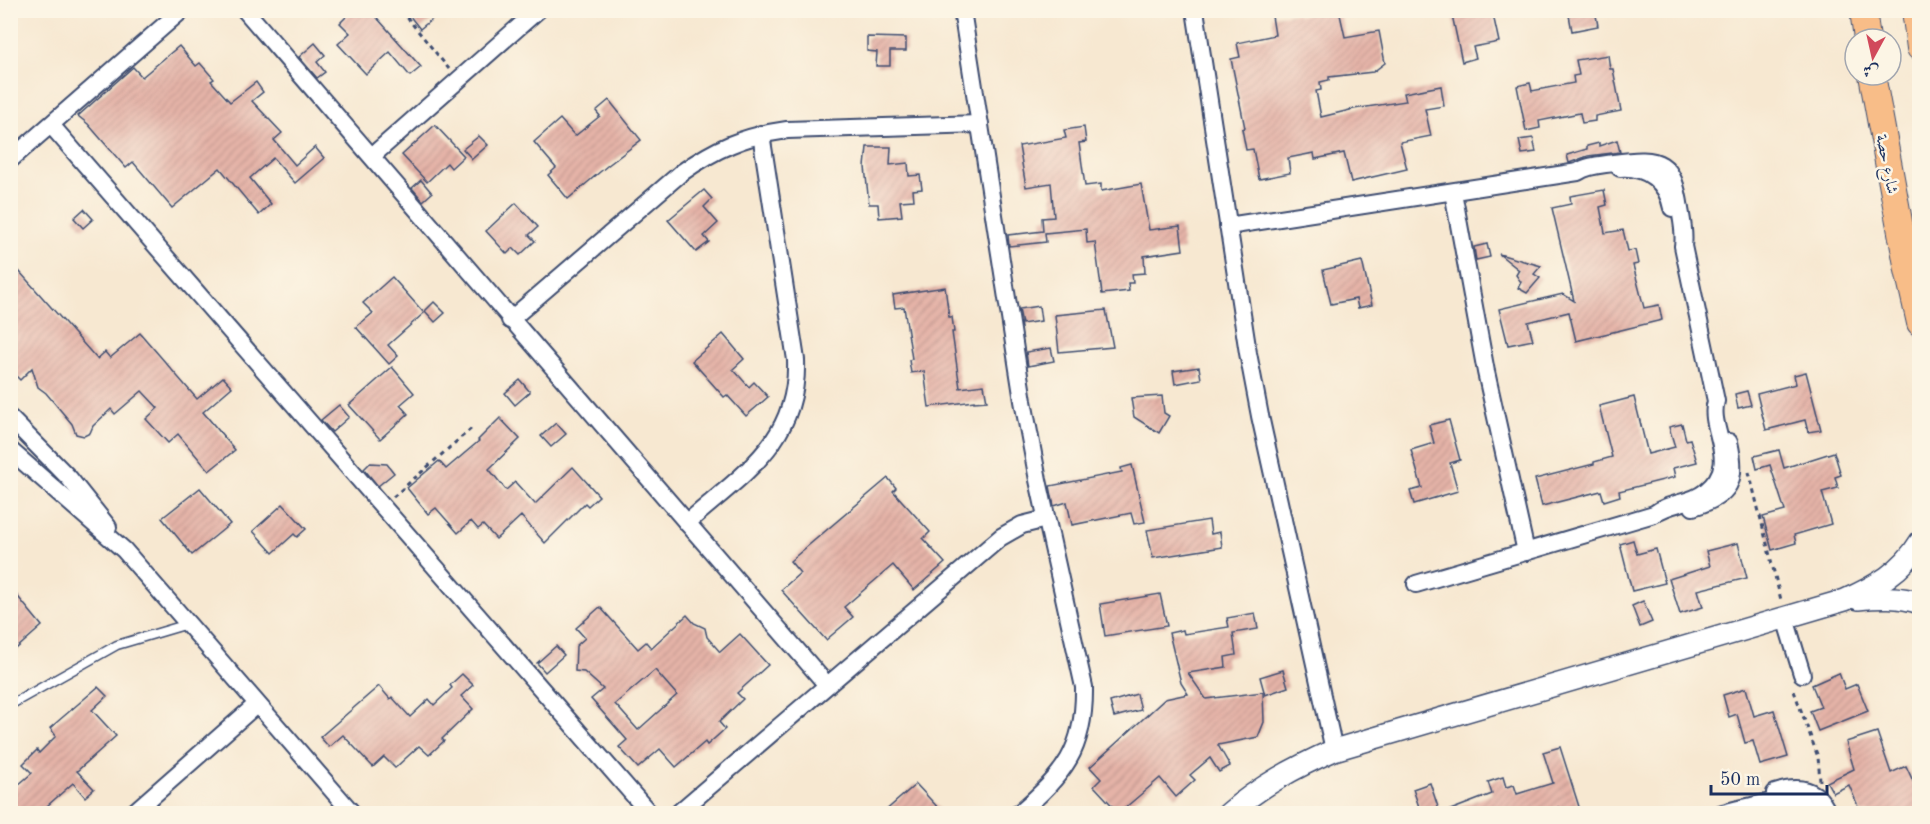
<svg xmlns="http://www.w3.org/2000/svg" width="1930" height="824" viewBox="0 0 1930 824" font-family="'Old Standard TT',Amiri,serif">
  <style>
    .building { fill: url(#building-hatch); fill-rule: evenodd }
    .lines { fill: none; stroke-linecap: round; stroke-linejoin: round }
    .service-casing { stroke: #3c4b6f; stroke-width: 11 }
    .minor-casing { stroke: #3c4b6f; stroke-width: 20 }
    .tertiary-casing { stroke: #3c4b6f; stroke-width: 24 }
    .primary-casing { stroke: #3c4b6f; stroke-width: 28 }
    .path { stroke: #3c4b6f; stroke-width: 3; stroke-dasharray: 4.5 4.5; stroke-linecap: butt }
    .service { stroke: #fff; stroke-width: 8 }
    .minor { stroke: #fff; stroke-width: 16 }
    .tertiary { stroke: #fff; stroke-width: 21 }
    .primary { stroke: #f8bd88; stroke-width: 26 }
    .labels { text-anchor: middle; stroke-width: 5; stroke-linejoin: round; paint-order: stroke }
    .street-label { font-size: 16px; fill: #1b2f5e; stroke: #fcf5e5 }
  </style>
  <defs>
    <pattern id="building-hatch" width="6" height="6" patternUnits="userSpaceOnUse" patternTransform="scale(1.5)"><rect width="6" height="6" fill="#e5b3a7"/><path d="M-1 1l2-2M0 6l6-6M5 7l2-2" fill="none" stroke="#c49a92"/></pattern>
  </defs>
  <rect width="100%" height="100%" fill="#fcf5e5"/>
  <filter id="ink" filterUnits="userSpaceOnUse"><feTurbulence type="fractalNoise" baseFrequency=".0167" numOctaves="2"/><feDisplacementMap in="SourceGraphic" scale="12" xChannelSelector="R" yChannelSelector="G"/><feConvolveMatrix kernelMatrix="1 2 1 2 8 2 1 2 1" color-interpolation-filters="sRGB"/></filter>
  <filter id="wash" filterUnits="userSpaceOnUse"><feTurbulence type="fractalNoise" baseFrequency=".008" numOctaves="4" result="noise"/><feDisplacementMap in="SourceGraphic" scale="24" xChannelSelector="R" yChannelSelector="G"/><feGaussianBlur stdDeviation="1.35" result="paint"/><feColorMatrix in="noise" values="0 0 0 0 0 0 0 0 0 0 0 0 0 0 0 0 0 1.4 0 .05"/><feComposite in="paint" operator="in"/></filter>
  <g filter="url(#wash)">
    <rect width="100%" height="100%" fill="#f7e8d1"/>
    <g id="blocks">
      <g class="building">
        <path d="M353 10H370L421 67 410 76 390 52 366 74 338 44 350 33 340 23Z"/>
        <path d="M405 10H443L420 29Z"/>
        <path d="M1329 10H1339L1345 37 1379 31 1385 63 1373 72 1329 77V80L1320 82 1321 90 1316 91 1321 117 1354 109 1406 101 1404 93 1441 86 1444 106 1425 109 1431 136 1400 142 1407 169 1351 182 1344 153 1315 159 1314 153 1288 158 1290 173 1259 179 1253 149 1246 150 1242 129 1245 128 1231 59 1240 57 1237 43 1275 35 1272 16 1297 13V16Z"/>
        <path d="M1451 10H1492L1499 42 1473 47 1476 58 1462 62Z"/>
        <path d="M1568 10H1595L1598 26 1572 31Z"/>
        <path d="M867 37 906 38V51H890V66H876L877 52 867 51Z"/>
        <path d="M315 43 325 55 317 62 325 72 317 78 299 57Z"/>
        <path d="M179 46 196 66 200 63 214 79 211 81 230 102 256 82 263 92 252 101 282 133 274 140 295 165 315 147 324 158 295 183 273 158 250 178 271 204 259 215 220 168 172 208 133 162 126 168 88 124 78 116 133 67 142 77Z"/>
        <path d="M1608 55 1610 69H1613L1621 111 1595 116V121L1582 123 1580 113 1539 121 1540 128 1526 131 1517 86 1530 83 1532 91 1574 83 1573 76 1579 75 1576 60Z"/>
        <path d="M609 100 641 140 607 166 568 199 548 175 556 168 534 142 560 119 575 136 600 116 596 111Z"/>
        <path d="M435 125 464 156 451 168 447 163 427 182 402 155Z"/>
        <path d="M1084 127 1086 142 1079 143 1085 186 1101 184V191L1141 184 1149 230 1180 226 1183 250 1144 256 1145 273 1132 274 1133 283H1128L1129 291 1102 294 1095 242 1087 243 1086 229 1045 233 1046 242 1009 246 1008 235 1043 231 1042 218 1054 217 1051 183 1026 187 1019 146 1066 138 1064 130Z"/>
        <path d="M479 136 488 145 472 159 463 149Z"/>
        <path d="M1533 138 1536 152 1522 154 1519 140Z"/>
        <path d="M1617 140 1620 152 1588 156 1569 163 1567 155 1587 149V146L1599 143V146Z"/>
        <path d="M867 147H891L890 165 908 163 909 176 920 175 922 189 913 190 914 200 900 201 902 216 879 218 878 204H869L865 167Z"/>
        <path d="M421 180 432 193 423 201 412 188Z"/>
        <path d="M704 190 712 199 704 207 718 223 704 236 709 242 696 252 668 220Z"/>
        <path d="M1604 190 1607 205 1600 207 1605 233 1623 230 1628 251 1635 250 1638 264 1633 265 1644 308 1659 305 1662 320 1576 341 1569 312 1528 322 1533 340 1508 345 1499 309 1563 294 1574 301 1552 208 1571 204 1570 196Z"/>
        <path d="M516 203 538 227 529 235 535 241 520 255 513 248 507 254 486 231Z"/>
        <path d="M84 209 93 219 83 228 74 218Z"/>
        <path d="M1487 244 1490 257 1476 260 1474 247Z"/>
        <path d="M1499 254 1541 266 1534 274 1540 278 1527 293 1518 288 1521 282 1516 275 1519 270Z"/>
        <path d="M1362 261 1372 305 1358 308 1356 299 1331 304 1323 270Z"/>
        <path d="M19 271 97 359 105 352 110 358 140 333 197 399 223 377 232 387 203 412 235 450 209 471 178 434 168 443 146 419 158 408 142 391 115 414 111 409 93 426 90 433 84 436 76 434 72 424 46 393 38 387 32 368 20 380 10 370V280Z"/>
        <path d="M392 277 424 313 388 345 398 356 389 364 356 327 373 313 363 303Z"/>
        <path d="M945 287 949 317H952L954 332H952L960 388 984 385 987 401 974 402V401L929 407 924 371 911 373 909 360 912 359 904 307 895 308 893 295Z"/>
        <path d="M434 302 445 313 435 322 425 311Z"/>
        <path d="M1039 306 1041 321 1022 324 1019 309Z"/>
        <path d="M1106 310 1113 347 1059 352 1055 315Z"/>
        <path d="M723 334 744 359 733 369 749 387 754 382 768 397 746 416 727 395 724 397 692 361Z"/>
        <path d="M1051 348 1054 361 1028 366 1026 352Z"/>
        <path d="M392 367 414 393 400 405 408 414 380 439 349 405Z"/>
        <path d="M1199 367 1201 379 1175 384 1173 371Z"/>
        <path d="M1806 372 1821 430 1808 432 1805 420 1766 430 1757 394 1796 384 1794 375Z"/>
        <path d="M520 380 530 392 515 405 505 393Z"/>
        <path d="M1747 391 1751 405 1738 408 1735 394Z"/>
        <path d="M1162 396 1164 413 1169 416 1159 433 1134 417 1131 398Z"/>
        <path d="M1634 397 1648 454 1675 447 1669 427 1682 424 1686 440 1690 439 1697 462 1673 468 1675 477 1619 491 1620 496 1604 501 1601 491 1542 506 1535 479 1594 464V462L1612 457 1599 406Z"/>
        <path d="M339 405 349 417 332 432 321 420Z"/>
        <path d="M500 418 520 439 489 469 506 490 515 482 535 504 573 467 599 496 588 506 585 503 545 543 521 516 496 539 483 525 478 529 471 521 458 533 436 508 428 514 407 488 439 461 446 469 479 441 478 440Z"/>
        <path d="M1449 420 1460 460 1450 463 1458 491 1414 504 1410 491 1422 488 1411 450 1434 443 1429 425Z"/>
        <path d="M556 423 566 434 551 447 541 436Z"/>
        <path d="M1779 450 1784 468 1834 452 1841 475 1835 477 1838 488 1822 492 1831 524 1794 535 1796 543 1772 550 1763 517 1785 511 1770 465 1757 469 1754 456Z"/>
        <path d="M370 463 387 464 394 473 378 486 364 469Z"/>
        <path d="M1132 465 1145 522 1134 524 1131 513 1072 525 1067 502 1054 506 1050 486 1122 472 1121 468Z"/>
        <path d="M888 478 896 488 893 491 930 532 923 539 945 563 914 590 893 565 844 607 853 617 826 640 781 590 800 573 790 561Z"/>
        <path d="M200 488 230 524 192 555 162 518Z"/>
        <path d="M283 504 306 529 297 537 294 534 273 553 253 531Z"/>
        <path d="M1209 520 1211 534 1220 532 1222 547 1153 558 1147 530Z"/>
        <path d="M1633 540 1637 554 1656 549 1665 583 1632 591 1620 544Z"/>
        <path d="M1738 543 1747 578 1698 590 1703 607 1680 614 1669 579 1710 566 1706 551Z"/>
        <path d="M10 587 42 626 17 648 10 641Z"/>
        <path d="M1160 594 1167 626 1105 636 1100 604Z"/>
        <path d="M1643 601 1652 622 1640 627 1632 606Z"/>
        <path d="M600 607 638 649 646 642 651 648 687 615 694 623 705 628 707 637 720 652 740 634 768 665 737 693 743 699 719 722 725 729 707 745 705 742 676 767 660 749 638 768 619 747 627 740 591 699 603 689 584 672 575 671 576 646 585 638 576 628ZM655 670 677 695 638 730 615 704Z"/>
        <path d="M1255 613 1258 629 1233 633 1236 655 1225 657 1226 667 1188 673 1206 699 1263 692 1264 722 1258 737 1218 745 1230 766 1219 772 1210 758 1190 775 1195 780 1176 797 1160 778 1119 813 1094 786 1101 779 1090 767 1165 699 1188 694 1181 683 1169 633 1183 630 1184 634 1229 627 1227 618Z"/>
        <path d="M556 646 564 655 545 672 537 663Z"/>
        <path d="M1283 670 1288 687 1265 695 1260 677Z"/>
        <path d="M1839 673 1845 689 1857 684 1868 711 1818 731 1810 711 1821 707 1812 685Z"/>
        <path d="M462 674 473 685 461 696 473 709 442 739 444 741 429 755 419 746 395 768 384 757 373 767 343 735 329 747 320 737 379 686 390 699 392 697 410 717 429 699 434 705 452 688 450 685Z"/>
        <path d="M98 687 107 696 92 710 116 736 77 771 94 789 85 797 73 783 39 813H10V792L32 773 23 764 37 750 39 753 56 736 50 728Z"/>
        <path d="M1746 688 1754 716 1774 710 1788 757 1760 765 1753 741 1745 743 1737 714 1729 717 1723 695Z"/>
        <path d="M1137 694 1141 710 1114 717 1110 702Z"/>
        <path d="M1877 732 1891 773 1906 766 1920 796V813H1861L1849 785 1833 793 1827 782 1854 769 1846 742Z"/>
        <path d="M1560 747 1581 813H1562L1559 807 1540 813H1449L1448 811 1492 794 1488 782 1503 777 1506 787 1514 785 1517 794 1553 783 1543 752Z"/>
        <path d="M1430 783 1440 813H1421L1413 789Z"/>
        <path d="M916 784 943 813H883Z"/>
      </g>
    </g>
  </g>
  <g filter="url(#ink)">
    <use href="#blocks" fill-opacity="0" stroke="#3c4b6f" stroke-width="1.5"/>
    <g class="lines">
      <g class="service-casing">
        <path id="service" d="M10 705 117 645 188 624"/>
      </g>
      <g class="minor-casing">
        <g id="minor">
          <path d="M245 10 827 685"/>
          <path d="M962 10 1023 401 1038 480 1084 687C1085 750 1064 774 1018 814"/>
          <path d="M1195 10 1248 353 1260 416 1334 750"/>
          <path d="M51 125 650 814"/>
          <path d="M372 156 538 10"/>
          <path d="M10 160 182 10"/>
          <path d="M1620 168C1647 166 1667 182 1672 208"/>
          <path d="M1453 192 1486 372 1526 552"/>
          <path d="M1228 226 1578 172C1588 165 1602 165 1614 163 1661 156 1673 161 1680 209 1682 221 1685 234 1683 246L1716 401C1707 430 1743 463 1705 492 1691 504 1669 502 1654 514L1416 584"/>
          <path d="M510 320 681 173C716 148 744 136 787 130L980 124"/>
          <path d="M10 418 69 478 108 527"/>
          <path d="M10 450 124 550 353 814"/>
          <path d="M1693 507C1731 496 1738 480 1729 442"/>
          <path d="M687 523C742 474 799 442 796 360L761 134"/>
          <path d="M1785 618 1802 674"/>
          <path d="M1775 793C1799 785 1818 788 1828 814"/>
          <path d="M132 814 257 704"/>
          <path d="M677 814 1001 537 1022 525 1046 519"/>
          <path d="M1720 814C1732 810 1744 808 1756 805 1779 800 1799 794 1817 814"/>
        </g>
      </g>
      <g class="tertiary-casing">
        <g id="tertiary">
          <path d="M1858 599C1879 597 1899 596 1920 603"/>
          <path d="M1228 814C1260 786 1296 767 1334 750L1845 600C1876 586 1902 572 1920 542"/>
        </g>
      </g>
      <g class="primary-casing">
        <g id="primary">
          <path d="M1863 10 1867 39"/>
          <path d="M1915 10 1920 48"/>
          <path d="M1872 75 1908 270 1920 323"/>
        </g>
      </g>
      <g class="path">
        <path d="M401 10 449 69"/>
        <path d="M1749 472 1781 600"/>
        <path d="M393 497 473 427"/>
        <path d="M1794 691 1818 757 1820 781"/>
      </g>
      <use href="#service" class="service"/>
      <use href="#minor" class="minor"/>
      <use href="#tertiary" class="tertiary"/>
      <use href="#primary" class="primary"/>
    </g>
  </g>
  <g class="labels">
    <g class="street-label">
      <text transform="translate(1888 164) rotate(79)" y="6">شارع حصة</text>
    </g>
  </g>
  <rect width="1930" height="824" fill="none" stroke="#fcf5e5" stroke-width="36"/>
  <g transform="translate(1873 57) rotate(188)"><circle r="28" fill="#fcf5e5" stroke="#a2a6af" stroke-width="1.5"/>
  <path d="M0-4.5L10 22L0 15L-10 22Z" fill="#d1495b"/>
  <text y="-9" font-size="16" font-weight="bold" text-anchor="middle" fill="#1b2f5e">ش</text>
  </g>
  <path d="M1711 785v9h116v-9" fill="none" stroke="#1b2f5e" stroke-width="3"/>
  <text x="1720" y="785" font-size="18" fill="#1b2f5e" stroke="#fcf5e5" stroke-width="4.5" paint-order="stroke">50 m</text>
</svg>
